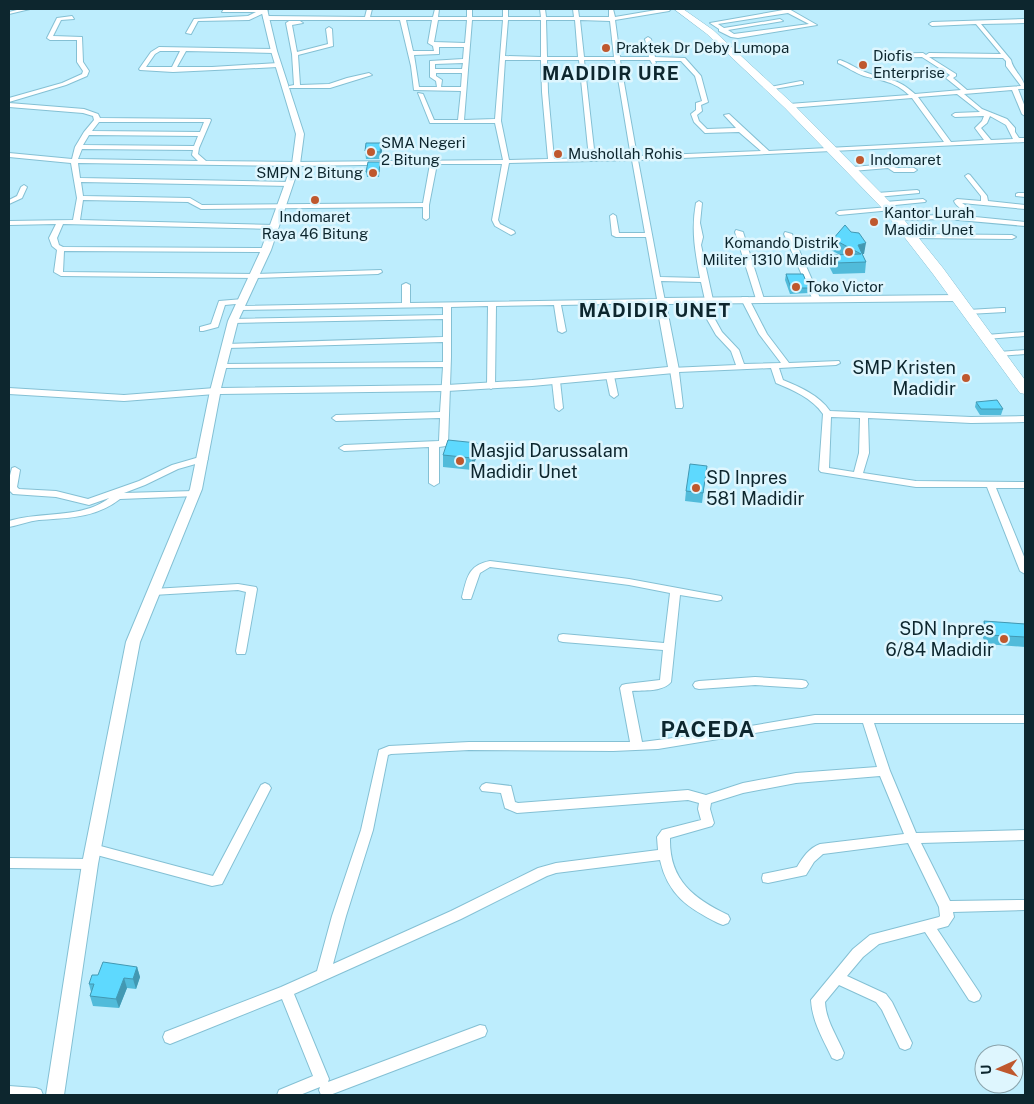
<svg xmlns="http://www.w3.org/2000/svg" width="1034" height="1104" viewBox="0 0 1034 1104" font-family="'Public Sans',sans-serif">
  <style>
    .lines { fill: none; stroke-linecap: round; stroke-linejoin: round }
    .minor-casing { stroke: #84c0d4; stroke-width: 2 }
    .tertiary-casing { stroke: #84c0d4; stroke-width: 2 }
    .trunk-casing { stroke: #84c0d4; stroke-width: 1 }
    .minor { fill: #fff; fill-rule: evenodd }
    .tertiary { fill: #fff; fill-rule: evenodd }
    .trunk { fill: #fff; fill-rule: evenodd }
    .wall { fill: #51bbda }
    .shaded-wall { fill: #4298b2 }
    .building { fill: #5ed9fe; stroke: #4298b2 }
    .poi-dot { fill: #bf582e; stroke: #def6fe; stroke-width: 2 }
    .labels { text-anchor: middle; stroke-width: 5; stroke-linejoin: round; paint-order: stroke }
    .far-poi-label { font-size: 15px; fill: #0d262e; stroke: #def6fe; text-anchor: start }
    .poi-label { font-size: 18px; fill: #0d262e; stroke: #def6fe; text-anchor: end }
    .far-district-label { font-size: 19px; font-weight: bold; letter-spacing: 1px; fill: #0d262e; stroke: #def6fe }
    .district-label { font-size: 22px; font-weight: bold; letter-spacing: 1px; fill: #0d262e; stroke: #def6fe }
  </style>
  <rect width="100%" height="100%" fill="#bdedfd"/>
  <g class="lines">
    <g class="minor-casing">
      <g id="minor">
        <path d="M21 9H30L9 14V12Z"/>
        <path d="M224 9H262L268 11 249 20 198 21 191 34 186 33 194 19 248 16 256 12H222Z"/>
        <path d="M367 9H372L370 17H433L435 9H439L438 17H467V9H472V17H503V9H508V17H541L540 9H545L546 17H574L573 9H578L579 17H609V9H613L615 17 662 9H671L669 11 615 20 620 57H649L645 39 648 37 651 39 655 57 685 58 701 76 708 102 701 105 702 111 697 115 699 121 707 129 736 128 724 115 729 114 769 151 944 142 912 98 789 108 786 106 789 104 909 95C894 81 883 81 864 76 855 73 847 67 838 63V61L840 60C849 63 857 69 865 72 887 81 895 76 915 94L961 90 946 78 950 75 922 57 882 58 879 56 882 54 923 53 926 55 929 53 1001 54 976 24 932 26 929 24 932 22 1025 19V23L981 24 1011 60C1013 71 1025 78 1025 89H1018L1025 107V116L1022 114 1012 90 964 94 982 109 1007 119 1015 128V132L1019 138H1025V142L638 160 660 277 700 278C695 251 691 230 696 203L699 201 702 203 700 223 703 237 701 245 713 300 709 302 705 300 701 282 661 281 665 301 661 303 561 305 566 331 562 333 558 331 554 305 496 306 495 386 491 389 487 386 488 306 451 307V357L448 444 446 446 439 447V483L434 486 429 483V447L344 451 339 448 344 445 439 441 440 418 336 421 332 418 336 415 440 412 443 367 222 368 218 366 222 364 443 362V342L227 348 223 346 227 344 443 337V319L233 323 229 321 233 319 443 315V307L239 310 235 308 239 306 402 303V285L406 283 410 285V303L657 299 646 237H616L612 235 610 216 613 214 616 216 619 233H645L632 160 509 163 498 220 500 224 514 231 515 233 511 235 495 226 492 220 502 164H437L429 205V218L426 220 423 218V207L201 209 188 202 83 200 80 220 274 225 278 227 274 229 63 224 57 238 59 245 63 247 266 248 270 250 266 252 64 251 63 272 256 274 381 270 382 272 378 274 256 278 61 276 54 272 57 250 52 246 49 238 56 224 9 225V221L73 220 77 198 71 163 9 157V153L72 159 75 147 84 132 94 120 93 116 83 113 9 107V103L84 109 98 114 100 118 210 119 211 120 199 148 198 154 206 161 296 162 503 160 495 123H430L418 93 423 94 434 120H458L461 91 414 90 411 66 400 20H266L263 18 266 16 365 17ZM406 20H432L428 43 433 46 434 51H413ZM438 20H467L465 43 434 42ZM472 20H503L495 119 464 120ZM508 20H541V57L505 56ZM546 20H575L578 57H547ZM580 20 610 21 614 57H584ZM439 47H464L463 59 430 61V77L436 81 437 87H419L414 55 439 54ZM929 57 1003 58 1006 61V66L1021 86 967 90 953 78 956 76V74ZM505 60H541L542 92 548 159 509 160 501 121ZM547 60H579L589 158 554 159 548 92ZM584 60H615L631 157 595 158ZM620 60H650L653 65 656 63 655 61H681L695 76 702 101 696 103V110L691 114 694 122 705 133 739 132 761 151 637 156ZM463 63 462 69H435V64ZM436 73H462L461 87H441L442 80 436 76ZM957 94 980 112 955 113 952 115 955 117 984 116 982 121 975 128 984 140 951 142 918 97ZM990 116 1006 125 1013 139 991 140 981 128 987 123ZM99 122H204L200 132 92 131ZM89 135 198 136 194 146 83 145ZM82 149 193 150 192 155 198 161 78 159ZM78 163 296 166 430 164 423 203 202 205 190 198 83 196 81 182 289 186 292 184 289 182 80 178Z"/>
        <path d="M789 9 817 25 738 38 731 37 719 31V29L710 23ZM788 13 809 24 734 34 728 30 783 21 780 19 724 28 718 24Z"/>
        <path d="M72 16 74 19 61 20 53 36 82 37 83 62 89 71 87 76 66 85 9 102V98L62 83 82 74 83 71 77 62V40H50L47 38 57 18Z"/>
        <path d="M289 21H300L303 23 292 25 297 52 328 44 326 29 329 27 332 29 333 46 298 55 300 85 329 84 347 78 369 73 372 75 330 88H289V86L294 85 292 54 286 23Z"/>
        <path d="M159 47 274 49 277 51 274 53 186 51 177 67H212L278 63 281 65 278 67 173 72 140 70 139 69 151 52ZM160 51H180L172 67H146L155 54Z"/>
        <path d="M801 81 803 82V84L768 90 765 88Z"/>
        <path d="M890 164 896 168H914L917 170 914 172H894L888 168 852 171 849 169 852 167Z"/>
        <path d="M968 174 970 175 987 196 988 201 1025 205V209L962 203 968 207 975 217 1025 222V226L947 219 899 220 896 218 899 216 947 215 967 217C963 208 956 207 954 201L957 199 981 201V196L965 176Z"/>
        <path d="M24 185 27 187 22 198 9 204V200L17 196 21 187Z"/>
        <path d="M917 190 919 191V193L877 197 874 195 877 193Z"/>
        <path d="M1018 193H1025V197L1016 196V194Z"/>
        <path d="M923 199 926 201 925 202 885 206 882 204 885 202Z"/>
        <path d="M890 207 892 208V210L839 215 836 213 839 211Z"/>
        <path d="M736 230 743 232 764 299 763 301H757L756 299 735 232Z"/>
        <path d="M785 232 792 234 820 298 819 300H816L812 298 784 234Z"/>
        <path d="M909 234 1012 235 1016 237 1012 239 912 238H909Z"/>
        <path d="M742 297H748L767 334 789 363 839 361 840 363 836 365 779 368 783 380C800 387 819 395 830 411L971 417 1025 416V422L971 423 868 418 869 453 863 473 916 481 1025 482V488H996L1025 559V574L1020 571 987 487H916L821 472 819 470 823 414C812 398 793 390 776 383L771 368 679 372 683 406 682 408H676L670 370 671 368 736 365 731 351 716 335 696 300 697 298H703L722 332 739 350 744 364 781 363 759 334 741 299ZM831 417 860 418 859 453 854 472 829 468Z"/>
        <path d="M243 299H246V303L225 305 218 327 203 331H200V327L211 324 219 301Z"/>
        <path d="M1002 308H1005V312L968 314 964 312 968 310Z"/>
        <path d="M1025 332V336L986 339 982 337 986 335Z"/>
        <path d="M1025 350V354L999 356 995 354 999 352Z"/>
        <path d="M610 373 614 376 618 395 614 398 610 395 606 376Z"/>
        <path d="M556 378 560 381 563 408 559 411 555 408 552 381Z"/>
        <path d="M9 388 124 395 215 388 219 391 215 394 124 401 9 394Z"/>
        <path d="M203 456 208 459 206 461 178 469 145 485 124 493 194 491 199 494 197 496 120 499C96 518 68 518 39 520 29 521 19 525 9 527V521C41 511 83 519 109 498L89 505 56 497 13 494 9 490V479L12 468 15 467 20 470 17 487 19 489 56 491 88 499 139 481 172 465Z"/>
        <path d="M490 561 629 579 721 596 722 598 721 600 717 601 680 595 671 682C663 692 644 690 632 691L642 742 697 735 815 715H1025V723H874L890 771 916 833 1025 830V840L921 843 950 901 1025 900V910L953 912 954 917 948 926 937 929 979 992 981 996 979 1000 974 1002 969 1000 925 932 879 944 863 957 847 976 886 994 892 1002 912 1043 910 1048 905 1050 900 1048 882 1010 876 1002 839 985 825 1002C826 1021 837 1036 844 1053L842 1058 837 1060 832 1058C823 1039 812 1021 811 1000L853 949 870 935 939 917 940 916 939 907 908 843 823 854 814 862 806 875 768 883 763 882 762 878 763 874 768 873 797 867C803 857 809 848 820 844L904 834 880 776 796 783 743 793 711 803 710 809 714 823 712 826 670 838C669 880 693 898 728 915L730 919 728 923 723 925 718 923C688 908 668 895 660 860L556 873 547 876 461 919 294 994 329 1079 328 1082 480 1025 485 1026 487 1031 485 1036 330 1095H321L319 1090 320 1087 300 1095H277L279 1090 313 1076 282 999 170 1044 165 1042 163 1037 165 1032 281 987 317 971 332 916 361 830 379 750 389 746 469 742H630L620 688 622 685 626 684 660 680 663 650 563 642 559 641 558 638 559 635 563 634 664 643 670 593 629 585 490 567 480 573 471 599H463L462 597C467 578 468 565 490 561ZM815 723H863L877 767 796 773 743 783 706 795 688 790 518 803 515 802 511 786 486 783 482 785 480 788 482 791 501 793 505 808 517 813 688 800 699 803 698 809 701 820 662 830 657 837 658 850 556 863 538 868 451 911 333 964 346 916 373 830 388 755 391 754 469 750 613 751 658 749Z"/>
        <path d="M238 584 256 587 257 589 246 651 245 654H237L236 651 246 592 238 590 153 595 148 592 153 589Z"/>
        <path d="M755 677 802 680 806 681 808 684 806 687 802 688 755 685 699 689 695 688 693 685 695 682 699 681Z"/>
        <path d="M265 783 269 785 271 788 222 884 212 886 93 854 89 853 87 849 89 845 93 844 213 876 261 785Z"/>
        <path d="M9 858 90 859 95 860 96 864 95 868 90 869 9 868Z"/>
        <path d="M9 1086 36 1088 41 1090 43 1095H9Z"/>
      </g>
    </g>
    <g class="tertiary-casing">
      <path id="tertiary" d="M261 9H267L277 51 304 134 300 164 271 250 238 321 221 388 447 385 532 380 668 367 656 301 661 298 958 295 963 298 958 301 666 304 679 370 674 373 532 386 447 391 220 394 202 489 140 642 98 864 64 1095H46L82 864 126 642 190 489 210 391 228 321 261 250 292 164 296 134 271 51Z"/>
    </g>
    <g class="trunk-casing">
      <path id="trunk" d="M674 9H683L713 30 793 104 889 201 943 268 1025 380V394L1020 393 933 274 881 207 785 108 707 34Z"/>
    </g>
    <use href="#minor" class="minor"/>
    <use href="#tertiary" class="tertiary"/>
    <use href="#trunk" class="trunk"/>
  </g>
  <g class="wall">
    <path d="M382 150 381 159H366L365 151Z"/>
    <path d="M380 167 379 177H367L366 172Z"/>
    <path d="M833 239 864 254H862L866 262 865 273 833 274 829 266 831 255H840L831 250Z"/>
    <path d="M786 274 809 288 808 293 790 294 785 280Z"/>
    <path d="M976 402 1003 409 1001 415H980L975 407Z"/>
    <path d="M443 455H477L472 470 443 467Z"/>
    <path d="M707 466 702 503 685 501 686 491Z"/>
    <path d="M984 621 1025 624V647L985 644 981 631Z"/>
    <path d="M137 967 140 977 136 989 127 988 119 1008 93 1006 90 996 91 992 89 984 98 975Z"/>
  </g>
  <g class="shaded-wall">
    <path d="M381 143 382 150 381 159 380 152Z"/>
    <path d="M866 243 864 254H861L858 245Z"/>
    <path d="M477 443V455L472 470V458Z"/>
    <path d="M137 967 140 977 136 989 133 979Z"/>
    <path d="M124 978 127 988 119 1008 116 999Z"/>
  </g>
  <g class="building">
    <path d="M366 143H381L380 152 365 151Z"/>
    <path d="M368 162H380L379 172H366Z"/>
    <path d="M845 225 851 232 859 233 866 243 858 245 866 262 835 263 831 255 861 254 833 239Z"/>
    <path d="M786 274H803L809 288H791Z"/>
    <path d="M997 400 1003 409H981L976 402Z"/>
    <path d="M448 440 477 443 472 458 443 455Z"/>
    <path d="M690 464 707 466 703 493 686 491Z"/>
    <path d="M984 621 1025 624V637L988 635Z"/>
    <path d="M103 962 137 967 133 979 124 978 116 999 90 996 94 984H89L92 975H98Z"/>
  </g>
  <g class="poi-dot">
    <circle cx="606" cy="48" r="5"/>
    <circle cx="863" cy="65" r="5"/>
    <circle cx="371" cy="152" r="5"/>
    <circle cx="558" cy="154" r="5"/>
    <circle cx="860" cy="160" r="5"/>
    <circle cx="373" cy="173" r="5"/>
    <circle cx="315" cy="200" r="5"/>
    <circle cx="874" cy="222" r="5"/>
    <circle cx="849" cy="252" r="5"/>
    <circle cx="796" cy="287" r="5"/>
    <circle cx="966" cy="378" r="5"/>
    <circle cx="460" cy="461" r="5"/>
    <circle cx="696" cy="488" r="5"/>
    <circle cx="1004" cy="639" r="5"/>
  </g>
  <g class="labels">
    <g class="far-poi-label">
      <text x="616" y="53">Praktek Dr Deby Lumopa</text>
      <text x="873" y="61">Diofis<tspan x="873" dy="17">Enterprise</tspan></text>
      <text x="381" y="148">SMA Negeri<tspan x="381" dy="17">2 Bitung</tspan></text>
      <text x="568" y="159">Mushollah Rohis</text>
      <text x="870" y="165">Indomaret</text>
      <text x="363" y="178" text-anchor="end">SMPN 2 Bitung</text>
      <text x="884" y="218">Kantor Lurah<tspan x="884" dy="17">Madidir Unet</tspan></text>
      <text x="315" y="222" text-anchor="middle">Indomaret<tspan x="315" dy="17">Raya 46 Bitung</tspan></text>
      <text x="839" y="248" text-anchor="end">Komando Distrik<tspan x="839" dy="17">Militer 1310 Madidir</tspan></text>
      <text x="806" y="292">Toko Victor</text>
    </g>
    <g class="poi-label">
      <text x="956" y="374">SMP Kristen<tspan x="956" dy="21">Madidir</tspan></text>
      <text x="470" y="457" text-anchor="start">Masjid Darussalam<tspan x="470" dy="21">Madidir Unet</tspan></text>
      <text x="706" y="484" text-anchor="start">SD Inpres<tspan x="706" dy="21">581 Madidir</tspan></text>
      <text x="994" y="635">SDN Inpres<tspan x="994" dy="21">6/84 Madidir</tspan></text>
    </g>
    <g class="far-district-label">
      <text x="611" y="80">MADIDIR URE</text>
      <text x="655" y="317">MADIDIR UNET</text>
    </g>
    <g class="district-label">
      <text x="708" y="737">PACEDA</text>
    </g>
  </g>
  <rect width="1034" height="1104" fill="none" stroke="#0d262e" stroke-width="20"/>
  <g transform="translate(999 1069) rotate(267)"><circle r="24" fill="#def6fe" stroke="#8aa3ab"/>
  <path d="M0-4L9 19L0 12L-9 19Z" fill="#bf582e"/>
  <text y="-8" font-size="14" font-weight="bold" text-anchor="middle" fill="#0d262e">U</text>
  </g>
</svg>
